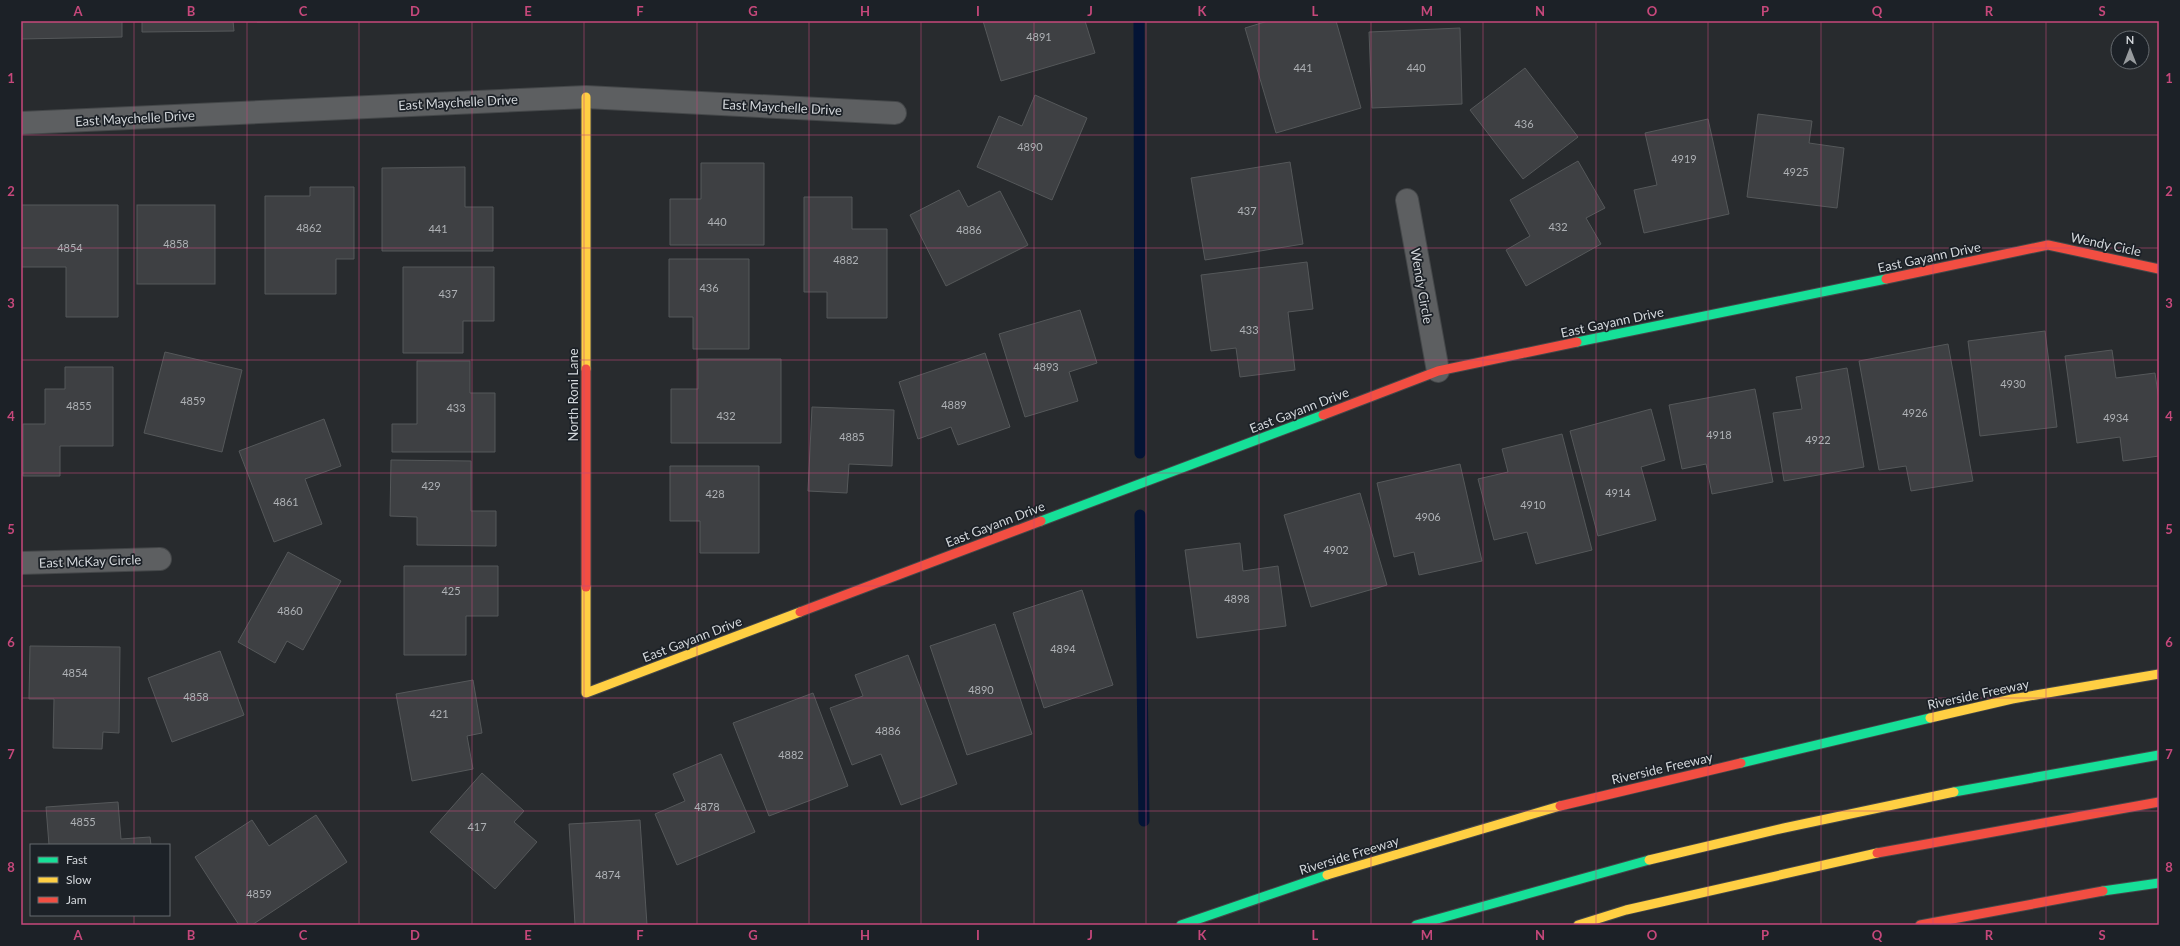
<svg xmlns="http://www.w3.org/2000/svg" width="2180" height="946" viewBox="0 0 2180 946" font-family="Lato,sans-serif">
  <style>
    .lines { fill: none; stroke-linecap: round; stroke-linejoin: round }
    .stream { stroke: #041435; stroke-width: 11 }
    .building { fill: #3e4043; stroke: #55585a }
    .street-casing { stroke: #444749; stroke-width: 24 }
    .fast-casing { stroke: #444749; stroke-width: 11 }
    .slow-casing { stroke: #444749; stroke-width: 11 }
    .jam-casing { stroke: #444749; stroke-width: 11 }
    .street { stroke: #5d5f61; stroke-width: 22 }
    .fast { stroke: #16e098; stroke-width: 9 }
    .slow { stroke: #ffcf43; stroke-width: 9 }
    .jam { stroke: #f24e42; stroke-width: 9 }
    .grid { fill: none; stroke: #c6487b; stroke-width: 1; stroke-opacity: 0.55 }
    .labels { text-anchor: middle; stroke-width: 3.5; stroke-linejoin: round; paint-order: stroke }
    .number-label { font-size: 11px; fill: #aeb1b5 }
    .street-label { font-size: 13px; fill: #d3d7db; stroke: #1c2127 }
    .neatline { fill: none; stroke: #c6487b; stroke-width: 1.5 }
    .grid-label { font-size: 13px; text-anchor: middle; font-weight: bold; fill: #c6487b }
  </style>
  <rect width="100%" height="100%" fill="#282b2e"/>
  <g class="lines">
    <g class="stream">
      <path d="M1139 21 1140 453"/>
      <path d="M1140 515 1144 821"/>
    </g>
  </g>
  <g class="building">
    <path d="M21 21H122V37L21 39Z"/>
    <path d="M142 21H233L234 31 142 32Z"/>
    <path d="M257 21H341L257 22Z"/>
    <path d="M983 21H1085L1095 53 1001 81Z"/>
    <path d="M1268 21H1336L1361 108 1276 133 1245 28Z"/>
    <path d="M1460 28 1462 104 1372 108 1369 32Z"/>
    <path d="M1525 68 1578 137 1523 179 1470 110Z"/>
    <path d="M1035 95 1087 118 1052 200 977 167 999 116 1022 126Z"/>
    <path d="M1758 114 1812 121 1809 143 1844 148 1837 208 1747 197Z"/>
    <path d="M1708 119 1729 214 1644 233 1634 190 1657 185 1645 133Z"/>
    <path d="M1578 161 1605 208 1586 218 1601 244 1526 286 1506 250 1530 236 1510 200Z"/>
    <path d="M1290 162 1303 244 1205 260 1191 178Z"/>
    <path d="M701 163H764V245H670V199H701Z"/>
    <path d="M465 167V207H493V251H382V168Z"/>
    <path d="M310 187H354V259H336V294H265V196H310Z"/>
    <path d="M959 190 968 207 1000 191 1028 245 946 286 910 215Z"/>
    <path d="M804 197H852V229H887V318H827V292H804Z"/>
    <path d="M21 205H118V317H66V267H21Z"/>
    <rect x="137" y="205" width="78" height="79"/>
    <path d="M669 259H749V349H693V317H669Z"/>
    <path d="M1307 262 1313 309 1288 312 1295 370 1240 377 1236 348 1211 351 1201 275Z"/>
    <path d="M403 267H494V321H463V353H403Z"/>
    <path d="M1080 310 1097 363 1069 372 1078 401 1025 417 999 334Z"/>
    <path d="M2045 331 2057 427 1980 436 1968 341Z"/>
    <path d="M1948 344 1973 481 1911 491 1906 466 1879 470 1859 361Z"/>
    <path d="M2112 350 2116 378 2155 373 2159 400V456L2123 461 2120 437 2077 443 2065 356Z"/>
    <path d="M165 352 242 370 222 452 144 433Z"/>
    <path d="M985 353 1010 427 958 445 951 427 918 439 899 382Z"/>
    <path d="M698 359H781V443H671V389H698Z"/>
    <path d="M417 361H470V393H495V452H392V424H417Z"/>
    <path d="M65 367H113V446H60V476H23V424H45V389H65Z"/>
    <path d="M1847 368 1864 467 1784 481 1773 413 1802 409 1796 377Z"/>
    <path d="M1755 389 1773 482 1712 494 1706 464 1682 469 1669 405Z"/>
    <path d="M812 407 894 410 892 466 849 464 847 493 808 491Z"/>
    <path d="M1651 409 1665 460 1641 467 1656 520 1598 536 1570 431Z"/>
    <path d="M324 419 341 466 305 479 322 524 274 542 239 451Z"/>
    <path d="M1562 434 1592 550 1536 564 1527 532 1494 540 1478 479 1508 472 1502 449Z"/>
    <path d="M391 460 471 461V511H496V546L417 545V517L390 516Z"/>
    <path d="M1460 464 1482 561 1419 575 1414 552 1394 557 1377 483Z"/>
    <path d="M670 466H759V553H700V521H670Z"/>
    <path d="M1360 493 1387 585 1311 607 1284 515Z"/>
    <path d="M1240 543 1243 571 1278 566 1286 626 1197 638 1185 550Z"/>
    <path d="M288 552 341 581 303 650 287 641 275 663 238 642Z"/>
    <path d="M404 566H498V616H466V655H404Z"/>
    <path d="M1082 590 1113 685 1044 708 1013 613Z"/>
    <path d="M995 624 1032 734 967 755 930 646Z"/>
    <path d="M30 646 120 647 119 733 103 732 102 749 53 748 54 699H29Z"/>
    <path d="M220 651 244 715 172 742 148 678Z"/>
    <path d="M908 655 957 784 901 805 881 754 852 765 830 708 863 696 855 675Z"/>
    <path d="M473 680 482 733 467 736 473 769 412 781 396 694Z"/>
    <path d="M813 693 848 786 769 816 733 723Z"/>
    <path d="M721 754 755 832 677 865 655 814 685 801 673 774Z"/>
    <path d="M482 773 524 811 514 822 537 842 495 889 430 832Z"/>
    <path d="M118 802 121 839 150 837 151 845H49L46 807Z"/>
    <path d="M316 815 347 862 252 925H239L195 857 252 820 269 846Z"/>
    <path d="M640 820 647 925H575L569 824Z"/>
  </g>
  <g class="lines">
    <g class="street-casing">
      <g id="street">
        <path d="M21 123 586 97 895 113"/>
        <path d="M1407 200 1438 371"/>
        <path d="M21 563 160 559"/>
      </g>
    </g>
    <g class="fast-casing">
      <g id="fast">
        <path d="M1577 342 1886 279"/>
        <path d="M1041 521 1323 415"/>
        <path d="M1741 763 1930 718"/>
        <path d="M1954 792 2159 755"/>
        <path d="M2103 891 2159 883"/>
        <path d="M1181 925 1327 875"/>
        <path d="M1416 925 1649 860"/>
      </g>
    </g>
    <g class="slow-casing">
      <g id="slow">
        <path d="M586 97V369"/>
        <path d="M586 587V693L800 612"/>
        <path d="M1930 718 2012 699 2159 674"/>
        <path d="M1649 860 1784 828 1954 792"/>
        <path d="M1327 875 1560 806"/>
        <path d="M1578 925 1626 910 1877 853"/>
      </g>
    </g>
    <g class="jam-casing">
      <g id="jam">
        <path d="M1886 279 2048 245 2159 269"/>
        <path d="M586 369V587"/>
        <path d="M1323 415 1438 371 1577 342"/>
        <path d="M800 612 1041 521"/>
        <path d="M1560 806 1741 763"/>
        <path d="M1877 853 2159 802"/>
        <path d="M1920 925 2103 891"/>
      </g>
    </g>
    <use href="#street" class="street"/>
    <use href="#fast" class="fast"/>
    <use href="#slow" class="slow"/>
    <use href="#jam" class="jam"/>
  </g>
  <path class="grid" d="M134 21V845M247 21V925M359 21V925M472 21V925M584 21V925M697 21V925M809 21V925M921 21V925M1034 21V925M1146 21V925M1259 21V925M1371 21V925M1483 21V925M1596 21V925M1708 21V925M1821 21V925M1933 21V925M2046 21V925M21 135H2159M21 248H2159M21 360H2159M21 473H2159M21 586H2159M21 698H2159M21 811H2159M134 915V925"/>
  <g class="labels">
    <g class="number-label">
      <text x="1039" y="41">4891</text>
      <text x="1303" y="72">441</text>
      <text x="1416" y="72">440</text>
      <text x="1524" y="128">436</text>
      <text x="1030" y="151">4890</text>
      <text x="1684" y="163">4919</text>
      <text x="1796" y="176">4925</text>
      <text x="1247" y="215">437</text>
      <text x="717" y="226">440</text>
      <text x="1558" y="231">432</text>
      <text x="309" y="232">4862</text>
      <text x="438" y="233">441</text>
      <text x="969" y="234">4886</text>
      <text x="176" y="248">4858</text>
      <text x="70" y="252">4854</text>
      <text x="846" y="264">4882</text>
      <text x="709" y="292">436</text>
      <text x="448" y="298">437</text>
      <text x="1249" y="334">433</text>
      <text x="1046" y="371">4893</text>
      <text x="2013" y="388">4930</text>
      <text x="193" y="405">4859</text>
      <text x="954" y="409">4889</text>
      <text x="79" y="410">4855</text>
      <text x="456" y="412">433</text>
      <text x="1915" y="417">4926</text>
      <text x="726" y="420">432</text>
      <text x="2116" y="422">4934</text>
      <text x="1719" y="439">4918</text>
      <text x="852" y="441">4885</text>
      <text x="1818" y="444">4922</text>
      <text x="431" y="490">429</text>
      <text x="1618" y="497">4914</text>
      <text x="715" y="498">428</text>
      <text x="286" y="506">4861</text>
      <text x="1533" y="509">4910</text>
      <text x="1428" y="521">4906</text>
      <text x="1336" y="554">4902</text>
      <text x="451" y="595">425</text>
      <text x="1237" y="603">4898</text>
      <text x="290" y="615">4860</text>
      <text x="1063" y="653">4894</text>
      <text x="75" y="677">4854</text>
      <text x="981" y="694">4890</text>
      <text x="196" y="701">4858</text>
      <text x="439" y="718">421</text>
      <text x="888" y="735">4886</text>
      <text x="791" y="759">4882</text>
      <text x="707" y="811">4878</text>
      <text x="83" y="826">4855</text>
      <text x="477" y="831">417</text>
      <text x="608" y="879">4874</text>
      <text x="259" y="898">4859</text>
    </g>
    <g class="street-label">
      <text transform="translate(458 102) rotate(-3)" y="5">East Maychelle Drive</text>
      <text transform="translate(782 107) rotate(3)" y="5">East Maychelle Drive</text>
      <text transform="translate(135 118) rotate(-3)" y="5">East Maychelle Drive</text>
      <text transform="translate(2106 244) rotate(12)" y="5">Wendy Cicle</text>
      <text transform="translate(1929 257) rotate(-12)" y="5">East Gayann Drive</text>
      <text transform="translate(1422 286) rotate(80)" y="5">Wendy Circle</text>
      <text transform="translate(1612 322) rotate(-12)" y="5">East Gayann Drive</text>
      <text transform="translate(573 395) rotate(-90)" y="5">North Roni Lane</text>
      <text transform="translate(1299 410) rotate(-21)" y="5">East Gayann Drive</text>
      <text transform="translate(995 524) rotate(-21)" y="5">East Gayann Drive</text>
      <text transform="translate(90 561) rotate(-2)" y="5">East McKay Circle</text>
      <text transform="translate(692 639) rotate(-21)" y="5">East Gayann Drive</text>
      <text transform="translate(1978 694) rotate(-12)" y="5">Riverside Freeway</text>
      <text transform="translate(1662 768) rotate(-13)" y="5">Riverside Freeway</text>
      <text transform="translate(1349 855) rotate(-17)" y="5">Riverside Freeway</text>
    </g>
  </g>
  <rect width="2180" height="946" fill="none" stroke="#1c2127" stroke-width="44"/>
  <rect x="30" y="844" width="140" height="72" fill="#1c2127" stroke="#656a6f"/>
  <rect x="38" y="857" width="20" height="6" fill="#16e098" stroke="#656a6f"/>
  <text x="66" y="864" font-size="12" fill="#d3d7db">Fast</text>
  <rect x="38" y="877" width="20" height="6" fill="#ffcf43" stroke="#656a6f"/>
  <text x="66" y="884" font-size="12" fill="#d3d7db">Slow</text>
  <rect x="38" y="897" width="20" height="6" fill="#f24e42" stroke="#656a6f"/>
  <text x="66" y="904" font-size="12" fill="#d3d7db">Jam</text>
  <g transform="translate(2130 50)"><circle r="19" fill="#1c2127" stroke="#656a6f"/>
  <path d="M0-3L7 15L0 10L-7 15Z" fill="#979b9e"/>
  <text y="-6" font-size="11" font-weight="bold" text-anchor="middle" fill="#d3d7db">N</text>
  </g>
  <rect x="22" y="22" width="2136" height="902" class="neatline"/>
  <g class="grid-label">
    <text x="78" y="16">A</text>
    <text x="191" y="16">B</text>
    <text x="303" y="16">C</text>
    <text x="415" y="16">D</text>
    <text x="528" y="16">E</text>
    <text x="640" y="16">F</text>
    <text x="753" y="16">G</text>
    <text x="865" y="16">H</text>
    <text x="978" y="16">I</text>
    <text x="1090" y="16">J</text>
    <text x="1202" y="16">K</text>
    <text x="1315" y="16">L</text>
    <text x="1427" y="16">M</text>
    <text x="1540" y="16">N</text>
    <text x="1652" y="16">O</text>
    <text x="1765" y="16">P</text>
    <text x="1877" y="16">Q</text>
    <text x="1989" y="16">R</text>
    <text x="2102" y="16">S</text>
    <text x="11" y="83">1</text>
    <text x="2169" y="83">1</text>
    <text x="11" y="196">2</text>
    <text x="2169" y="196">2</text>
    <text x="11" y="308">3</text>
    <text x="2169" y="308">3</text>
    <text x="11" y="421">4</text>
    <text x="2169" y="421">4</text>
    <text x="11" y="534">5</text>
    <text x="2169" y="534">5</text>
    <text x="11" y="647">6</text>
    <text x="2169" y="647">6</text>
    <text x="11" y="759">7</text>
    <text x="2169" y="759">7</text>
    <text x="11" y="872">8</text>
    <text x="2169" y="872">8</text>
    <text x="78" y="940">A</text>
    <text x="191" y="940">B</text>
    <text x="303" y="940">C</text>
    <text x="415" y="940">D</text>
    <text x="528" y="940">E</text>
    <text x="640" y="940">F</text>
    <text x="753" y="940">G</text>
    <text x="865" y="940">H</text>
    <text x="978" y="940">I</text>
    <text x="1090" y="940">J</text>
    <text x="1202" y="940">K</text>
    <text x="1315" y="940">L</text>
    <text x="1427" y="940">M</text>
    <text x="1540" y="940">N</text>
    <text x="1652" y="940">O</text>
    <text x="1765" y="940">P</text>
    <text x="1877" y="940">Q</text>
    <text x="1989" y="940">R</text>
    <text x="2102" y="940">S</text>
  </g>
</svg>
